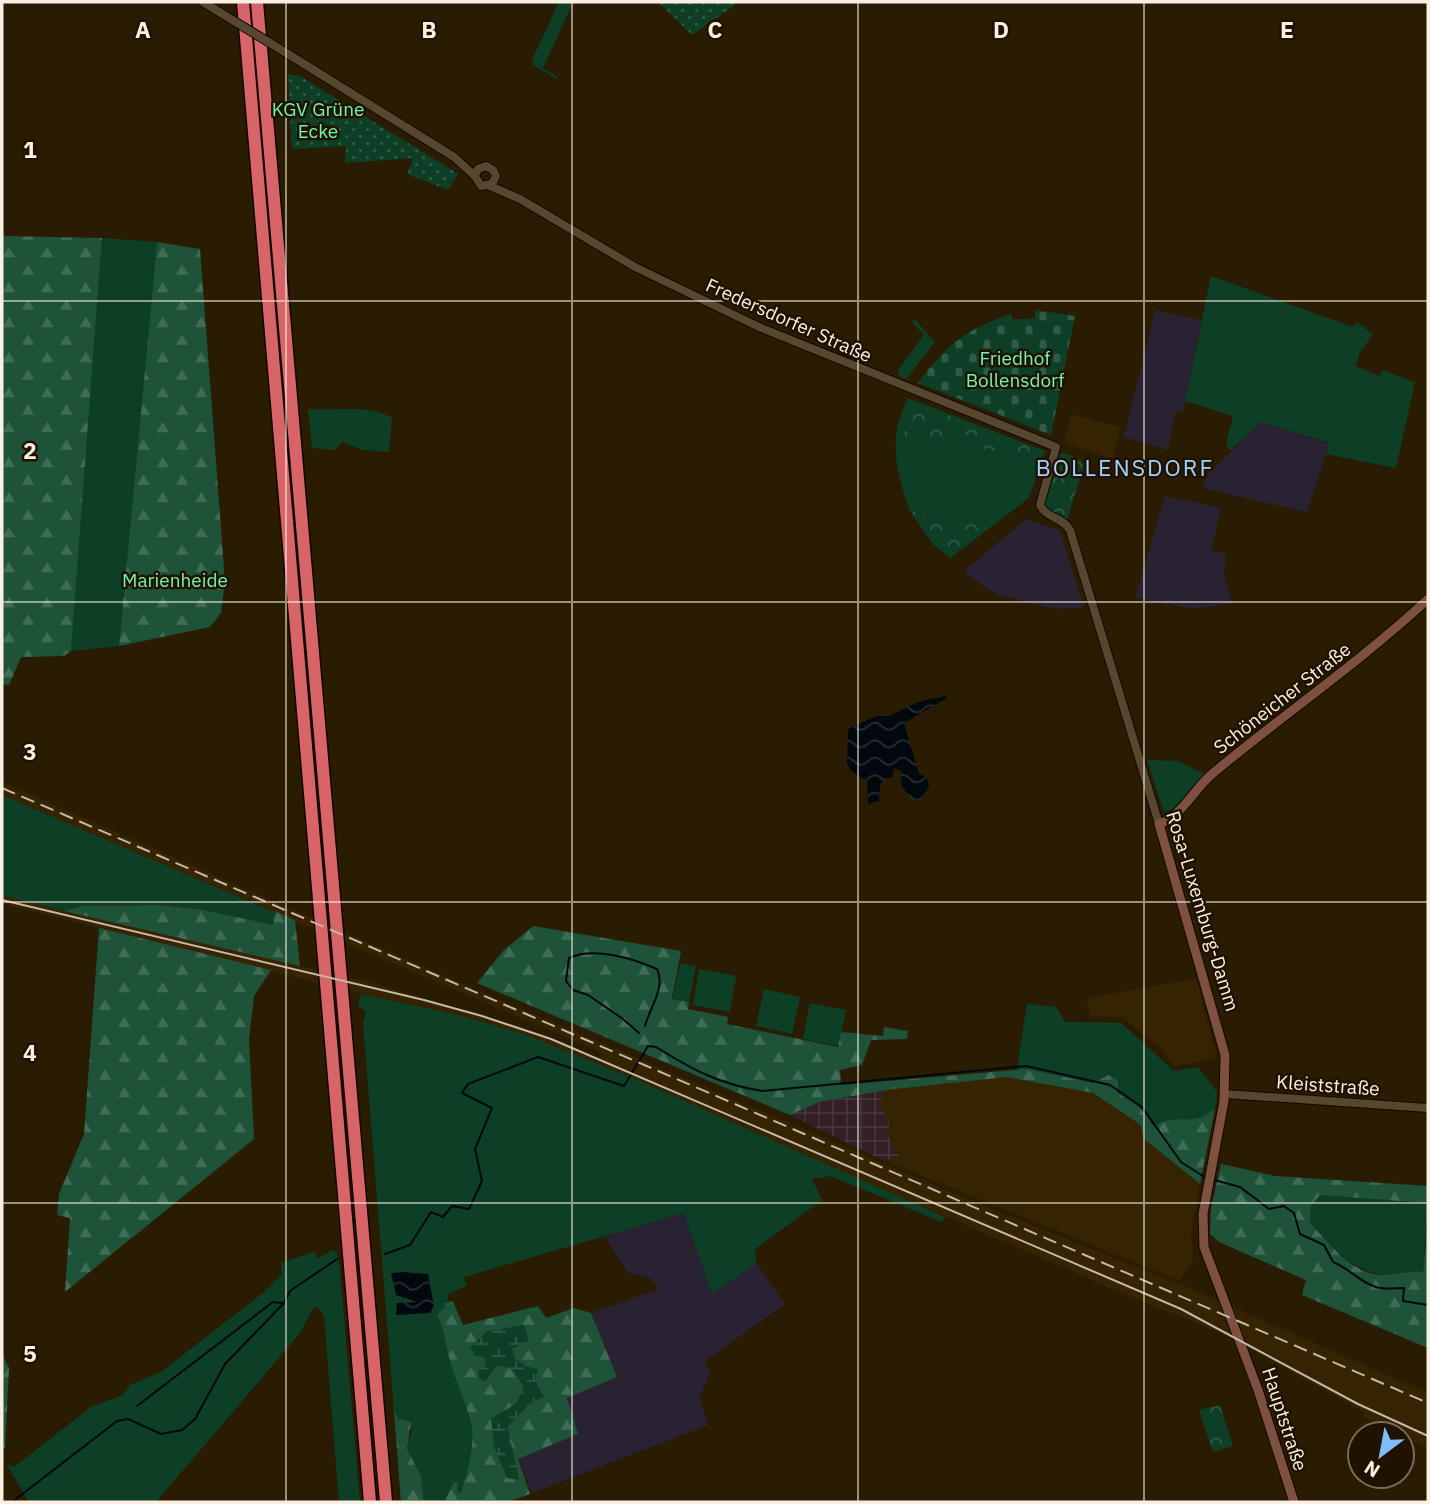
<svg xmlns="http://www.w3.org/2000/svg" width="1430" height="1504" viewBox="0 0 1430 1504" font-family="'IBM Plex Sans',sans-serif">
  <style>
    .built { fill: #352302 }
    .industrial { fill: url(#industrial-grid) }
    .education { fill: #292232 }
    .grass { fill: #0d3f27 }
    .forest { fill: url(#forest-firs); fill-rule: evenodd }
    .wetland { fill: url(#wetland-marsh) }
    .cemetery { fill: url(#cemetery-stones) }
    .park { fill: url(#park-crowns) }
    .garden { fill: url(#garden-dots) }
    .water { fill: url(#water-waves) }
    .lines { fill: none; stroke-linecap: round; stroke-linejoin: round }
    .stream { stroke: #01090f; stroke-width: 2 }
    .tertiary-casing { stroke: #120600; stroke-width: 10 }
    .secondary-casing { stroke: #120600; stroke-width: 11 }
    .motorway-casing { stroke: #120600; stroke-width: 15 }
    .tertiary { stroke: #57472e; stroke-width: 8 }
    .secondary { stroke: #7d503f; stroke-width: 9 }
    .motorway { stroke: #d76468; stroke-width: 12 }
    .tram { stroke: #c4b9a8; stroke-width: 2 }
    .rail { stroke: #c4b9a8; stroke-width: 2; stroke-dasharray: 14 7; stroke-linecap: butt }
    .tertiary-bridge-casing { stroke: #120600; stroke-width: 10; stroke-linecap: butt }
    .tertiary-bridge { stroke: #57472e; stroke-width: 8 }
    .grid { fill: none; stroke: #faf0e2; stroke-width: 2; stroke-opacity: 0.55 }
    .labels { text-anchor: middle; stroke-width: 5; stroke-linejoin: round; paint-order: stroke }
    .park-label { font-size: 19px; fill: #72f5b2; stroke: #201200 }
    .street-label { font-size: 19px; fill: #faf0e2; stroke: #201200 }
    .quarter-label { font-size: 23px; letter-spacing: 2px; fill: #a3d2ff; stroke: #201200 }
    .grid-label { font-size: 23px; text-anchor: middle; font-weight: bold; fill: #faf0e2; stroke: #201200; stroke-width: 5; stroke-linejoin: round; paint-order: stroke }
  </style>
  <defs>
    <pattern id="industrial-grid" width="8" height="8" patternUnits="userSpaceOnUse" patternTransform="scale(1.75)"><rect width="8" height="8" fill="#322026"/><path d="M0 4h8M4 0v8" fill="none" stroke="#46363b"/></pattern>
    <pattern id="forest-firs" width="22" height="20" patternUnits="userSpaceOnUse" patternTransform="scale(1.75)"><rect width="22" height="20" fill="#1e5339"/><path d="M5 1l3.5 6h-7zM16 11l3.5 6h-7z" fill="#406c55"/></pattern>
    <pattern id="wetland-marsh" width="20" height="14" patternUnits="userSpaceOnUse" patternTransform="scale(1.75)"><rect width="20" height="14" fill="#0d3f27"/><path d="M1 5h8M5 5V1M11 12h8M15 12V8" fill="none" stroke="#315b46"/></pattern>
    <pattern id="cemetery-stones" width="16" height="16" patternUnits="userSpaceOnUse" patternTransform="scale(1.75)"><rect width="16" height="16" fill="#0d3f27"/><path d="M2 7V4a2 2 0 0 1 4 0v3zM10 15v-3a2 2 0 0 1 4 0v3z" fill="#315b46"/></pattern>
    <pattern id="park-crowns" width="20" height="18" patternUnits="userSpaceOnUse" patternTransform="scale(1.75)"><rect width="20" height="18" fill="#0d3f27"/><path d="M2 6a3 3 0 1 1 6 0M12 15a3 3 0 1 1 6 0" fill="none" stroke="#315b46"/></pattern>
    <pattern id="garden-dots" width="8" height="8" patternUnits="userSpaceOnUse" patternTransform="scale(1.75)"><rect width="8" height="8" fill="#0d3f27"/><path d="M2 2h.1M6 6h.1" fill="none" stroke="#315b46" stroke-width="1.8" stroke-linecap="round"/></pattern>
    <pattern id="water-waves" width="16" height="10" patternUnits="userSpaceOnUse" patternTransform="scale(1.75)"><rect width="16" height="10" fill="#01090f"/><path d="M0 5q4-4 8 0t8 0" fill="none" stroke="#272d32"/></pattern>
  </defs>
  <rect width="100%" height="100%" fill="#2a1c03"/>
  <g class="built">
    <path d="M1071 414 1120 427 1113 459 1068 444 1065 440Z"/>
    <path d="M2 782 417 964 955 1194 1194 1290 1428 1393V1449L1363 1417 1365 1413 1227 1336 1115 1290 529 1036 463 1016 361 994 2 904V895L369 982 531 1030 599 1058 602 1053 2 795Z"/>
    <path d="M1188 980H1197L1217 1058 1174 1067 1163 1050 1122 1017 1090 1016 1086 998Z"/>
    <path d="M1007 1077 1093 1093 1141 1125 1143 1138 1200 1184 1191 1233 1194 1258 1180 1281 885 1161 899 1155 888 1136 889 1121 879 1103 886 1090Z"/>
  </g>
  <path class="industrial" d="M886 1090 879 1103 889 1121 888 1136 899 1156 885 1161 790 1115 819 1102Z"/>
  <g class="education">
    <path d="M1155 310 1201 320 1183 412 1176 410 1168 450 1124 437Z"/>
    <path d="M1261 422 1329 444 1307 512 1202 488 1207 476Z"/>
    <path d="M1165 496 1221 508 1211 552 1226 553 1224 573 1232 603 1193 609 1135 598Z"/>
    <path d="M1026 519 1060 531 1084 608 1054 609 1003 596 987 589 964 571Z"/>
    <path d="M684 1213 713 1293 756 1263 785 1304 705 1361 710 1371 700 1397 708 1425 532 1493 518 1459 577 1434 567 1398 617 1377 591 1313 659 1289 650 1278 628 1273 605 1236Z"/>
  </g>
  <g class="grass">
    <path d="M559 2H573L543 68 559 78 557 79 533 65 532 60Z"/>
    <path d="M102 238 157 242 119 646 71 651Z"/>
    <path d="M1211 276 1353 327 1357 322 1373 334 1359 354 1356 366 1379 376 1382 370 1415 382 1396 468 1326 454 1329 443 1261 422 1231 450 1226 445 1233 416 1185 401Z"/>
    <path d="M915 320 935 342 906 379 899 376V370L895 374 924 335 912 322Z"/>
    <path d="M908 398 1045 451 1029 498 992 526 910 511C896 472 887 437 908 398Z"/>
    <path d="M308 409C333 411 371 404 392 418L389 452 363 450 342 442 336 450 312 448Z"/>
    <path d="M1147 760 1178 761 1204 774 1175 809 1164 812Z"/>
    <path d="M2 795 274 912V926L198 909 156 905 82 906 64 911 2 895Z"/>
    <path d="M680 963 696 966 689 1002 673 999Z"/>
    <path d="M699 969 736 976 730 1012 693 1005Z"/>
    <path d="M764 989 800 997 792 1034 756 1026Z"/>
    <path d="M361 994 463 1016 529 1036 635 1079 945 1217 942 1222 830 1176 812 1179 822 1200 755 1249 756 1263 712 1294 684 1213 464 1277 467 1285 447 1295 449 1302 444 1303 445 1307 437 1315C445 1331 445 1345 450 1361 471 1425 483 1423 461 1492L449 1495 444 1502H424L421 1476 407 1449 412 1430 398 1419 394 1410 363 1023 366 1012 358 1006Z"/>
    <path d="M810 1003 846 1010 838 1046 803 1039Z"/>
    <path d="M1027 1004 1056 1007 1065 1022 1121 1023 1174 1071 1198 1067 1217 1092 1215 1109C1208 1113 1200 1119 1193 1119 1177 1120 1168 1117 1154 1127L1140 1108 1118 1093V1080L1109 1075 1093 1083 1017 1069Z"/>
    <path d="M1320 1195 1428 1203 1423 1272C1409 1271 1393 1277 1380 1274 1344 1267 1334 1245 1310 1223L1311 1206Z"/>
    <path d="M333 1250 337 1252 340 1270 360 1502H339L324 1316 318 1307H314L300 1333 156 1502H29L2 1457 5 1463 14 1467 91 1407 122 1395 130 1385 161 1372 264 1292 282 1274 281 1263 316 1251 317 1259Z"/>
  </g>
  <g class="forest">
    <path d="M2 236 102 238 71 651 64 656 21 657 9 685 2 684Z"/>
    <path d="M157 242 200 249 225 582 221 613 210 627 119 646Z"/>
    <path d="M156 905 198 909 273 925 275 911 295 920 300 966 64 911 82 906Z"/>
    <path d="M533 926 681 951 672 999 689 1002 688 1009 728 1017 727 1024 838 1047 841 1032 883 1036 884 1027 908 1031 907 1039 871 1040 862 1065 840 1070 841 1085 1026 1069 1093 1083 1109 1075 1118 1080V1093L1140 1108 1154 1127C1168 1117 1177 1120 1193 1119 1200 1119 1208 1113 1215 1109L1200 1184 1143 1138 1141 1125 1093 1093 1007 1077 886 1090 819 1102 790 1115 477 983 504 950Z"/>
    <path d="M99 928 271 970 254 996 249 1040 254 1139 65 1292 70 1218 57 1215 59 1194 84 1134Z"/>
    <path d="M1221 1164 1275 1176 1428 1186V1203L1320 1195 1311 1206 1310 1223C1330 1243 1352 1276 1385 1275 1398 1274 1410 1271 1423 1272L1428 1221V1348L1302 1295 1306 1280 1219 1242 1210 1234 1211 1208Z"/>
    <path d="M453 1301 463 1325 538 1306 546 1318 574 1308 591 1313 617 1377 567 1398 578 1434 518 1459 530 1494 507 1502H444L454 1482H458L457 1493 461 1492C483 1422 470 1425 450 1361 445 1345 445 1331 437 1315L445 1307 444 1303ZM488 1331 512 1349 514 1358 525 1366 530 1403 507 1427 519 1479 491 1419 516 1404 524 1388C517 1376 513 1364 496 1366L485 1381 484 1367 487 1365 484 1357 470 1347Z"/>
    <path d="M2 1354 9 1368 5 1448 2 1449Z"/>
    <path d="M394 1410 398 1419 411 1422 407 1449 421 1476 424 1502H401Z"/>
  </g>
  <path class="wetland" d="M524 1325 529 1340 512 1349 514 1358 525 1366 538 1369 535 1381 544 1397 530 1403 507 1427 519 1480 507 1478 494 1447 491 1419 516 1404 524 1388C517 1376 513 1364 496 1366L485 1381 479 1378 478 1370 487 1365 484 1357 475 1356 470 1347 488 1331Z"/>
  <path class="cemetery" d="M1035 310 1075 316 1051 435 918 383C946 345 966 329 1011 314L1012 320 1035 318Z"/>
  <g class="park">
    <path d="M911 401 1043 452 1040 462 1004 452 919 440 900 450Z"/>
    <path d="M1063 453 1080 459 1084 466 1067 520 1051 514 1043 505 1057 456Z"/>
    <path d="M910 511 992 526 950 558 933 544Z"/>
    <path d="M1220 1405 1233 1446 1213 1452 1199 1410Z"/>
  </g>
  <g class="garden">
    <path d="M658 2H739L692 35Z"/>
    <path d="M288 74 300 76 458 174 448 190 407 174 413 158 345 163 346 146 292 149Z"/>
  </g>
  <g class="water">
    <path d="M945 696 947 698 904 723 919 774 927 777 929 786 921 800 911 799 901 785 902 772 894 768 892 778H884L880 786 879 801 868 804 867 781 851 771 847 763 848 729 876 716H889L918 702Z"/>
    <path d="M406 1272 428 1274 434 1305 430 1313 396 1315 397 1303 417 1302 396 1295 391 1273Z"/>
  </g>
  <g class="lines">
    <g class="stream">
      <path d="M639 1033 623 1019 588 995 573 990 566 981 569 958C593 946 634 959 657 969 666 987 650 1007 645 1026"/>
      <path d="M1214 1180 1240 1187 1269 1209 1284 1206 1294 1213 1300 1234 1324 1245 1333 1262C1349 1268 1359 1282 1376 1287 1384 1290 1396 1288 1404 1288L1403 1301 1428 1305"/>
      <path d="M385 1254 410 1245 431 1212 443 1217 452 1206 469 1209 482 1181 475 1149 492 1108 462 1093 468 1084 538 1057 624 1086 648 1046 656 1047C693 1070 719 1084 762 1091L1026 1066 1110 1085 1142 1107 1181 1162 1206 1178"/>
      <path d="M137 1406 273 1302 282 1303"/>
      <path d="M12 1502 117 1421 128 1419 161 1434 182 1430 195 1419 225 1364 284 1303 290 1291 337 1259"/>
    </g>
    <g class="tertiary-casing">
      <g id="tertiary">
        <path d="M203 2 216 10"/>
        <path d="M288 54 454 157 475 176 481 186 492 184 496 176 493 170 486 166 478 169 475 176"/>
        <path d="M490 186 520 199 635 267 759 327 1056 447 1040 505C1047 519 1063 517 1070 530L1159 824"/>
        <path d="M1225 1094 1428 1108"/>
      </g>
    </g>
    <g class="secondary-casing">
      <path id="secondary" d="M1294 1502 1258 1390 1204 1247 1203 1214 1224 1101 1225 1055 1159 824C1181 817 1195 788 1212 774 1284 714 1360 662 1428 599"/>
    </g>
    <g class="motorway-casing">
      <g id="motorway">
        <path d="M243 2 370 1502"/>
        <path d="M257 2 386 1502"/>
      </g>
    </g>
    <use href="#tertiary" class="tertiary"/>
    <use href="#secondary" class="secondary"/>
    <use href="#motorway" class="motorway"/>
    <path class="tram" d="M2 900 424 1000 482 1016 551 1039 1181 1309 1358 1404 1428 1436"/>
    <path class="rail" d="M2 788 1428 1403"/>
    <g class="tertiary-bridge-casing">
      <path id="tertiary-bridge" d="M216 10 288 54"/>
    </g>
    <use href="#tertiary-bridge" class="tertiary-bridge"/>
  </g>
  <path class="grid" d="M286 2V1502M572 2V1502M858 2V1502M1144 2V1502M2 301H1428M2 602H1428M2 902H1428M2 1203H1428"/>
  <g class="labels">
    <g class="park-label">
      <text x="318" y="116">KGV Grüne<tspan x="318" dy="22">Ecke</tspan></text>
      <text x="1015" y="365">Friedhof<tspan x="1015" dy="22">Bollensdorf</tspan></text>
      <text x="175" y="587">Marienheide</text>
    </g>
    <g class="street-label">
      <text transform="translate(789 320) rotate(24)" y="7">Fredersdorfer Straße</text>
      <text transform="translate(1282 698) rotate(-38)" y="7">Schöneicher Straße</text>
      <text transform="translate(1203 911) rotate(73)" y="7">Rosa-Luxemburg-Damm</text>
      <text transform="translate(1328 1085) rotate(4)" y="7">Kleiststraße</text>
      <text transform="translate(1285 1419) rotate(72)" y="7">Hauptstraße</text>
    </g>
    <g class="quarter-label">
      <text x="1125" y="476">BOLLENSDORF</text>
    </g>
  </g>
  <g class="grid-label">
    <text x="143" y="38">A</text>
    <text x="429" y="38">B</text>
    <text x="715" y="38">C</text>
    <text x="1001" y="38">D</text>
    <text x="1287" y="38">E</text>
    <text x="30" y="158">1</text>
    <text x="30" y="459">2</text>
    <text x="30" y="760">3</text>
    <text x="30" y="1061">4</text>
    <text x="30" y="1362">5</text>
  </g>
  <rect width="1430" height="1504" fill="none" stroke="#faf0e2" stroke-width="7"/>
  <g transform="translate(1381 1455) rotate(212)"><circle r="33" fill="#201200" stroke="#776b5a" stroke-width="2"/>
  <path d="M0-5L12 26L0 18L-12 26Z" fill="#7dbef9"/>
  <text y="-10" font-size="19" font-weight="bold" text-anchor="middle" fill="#faf0e2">N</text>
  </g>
</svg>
